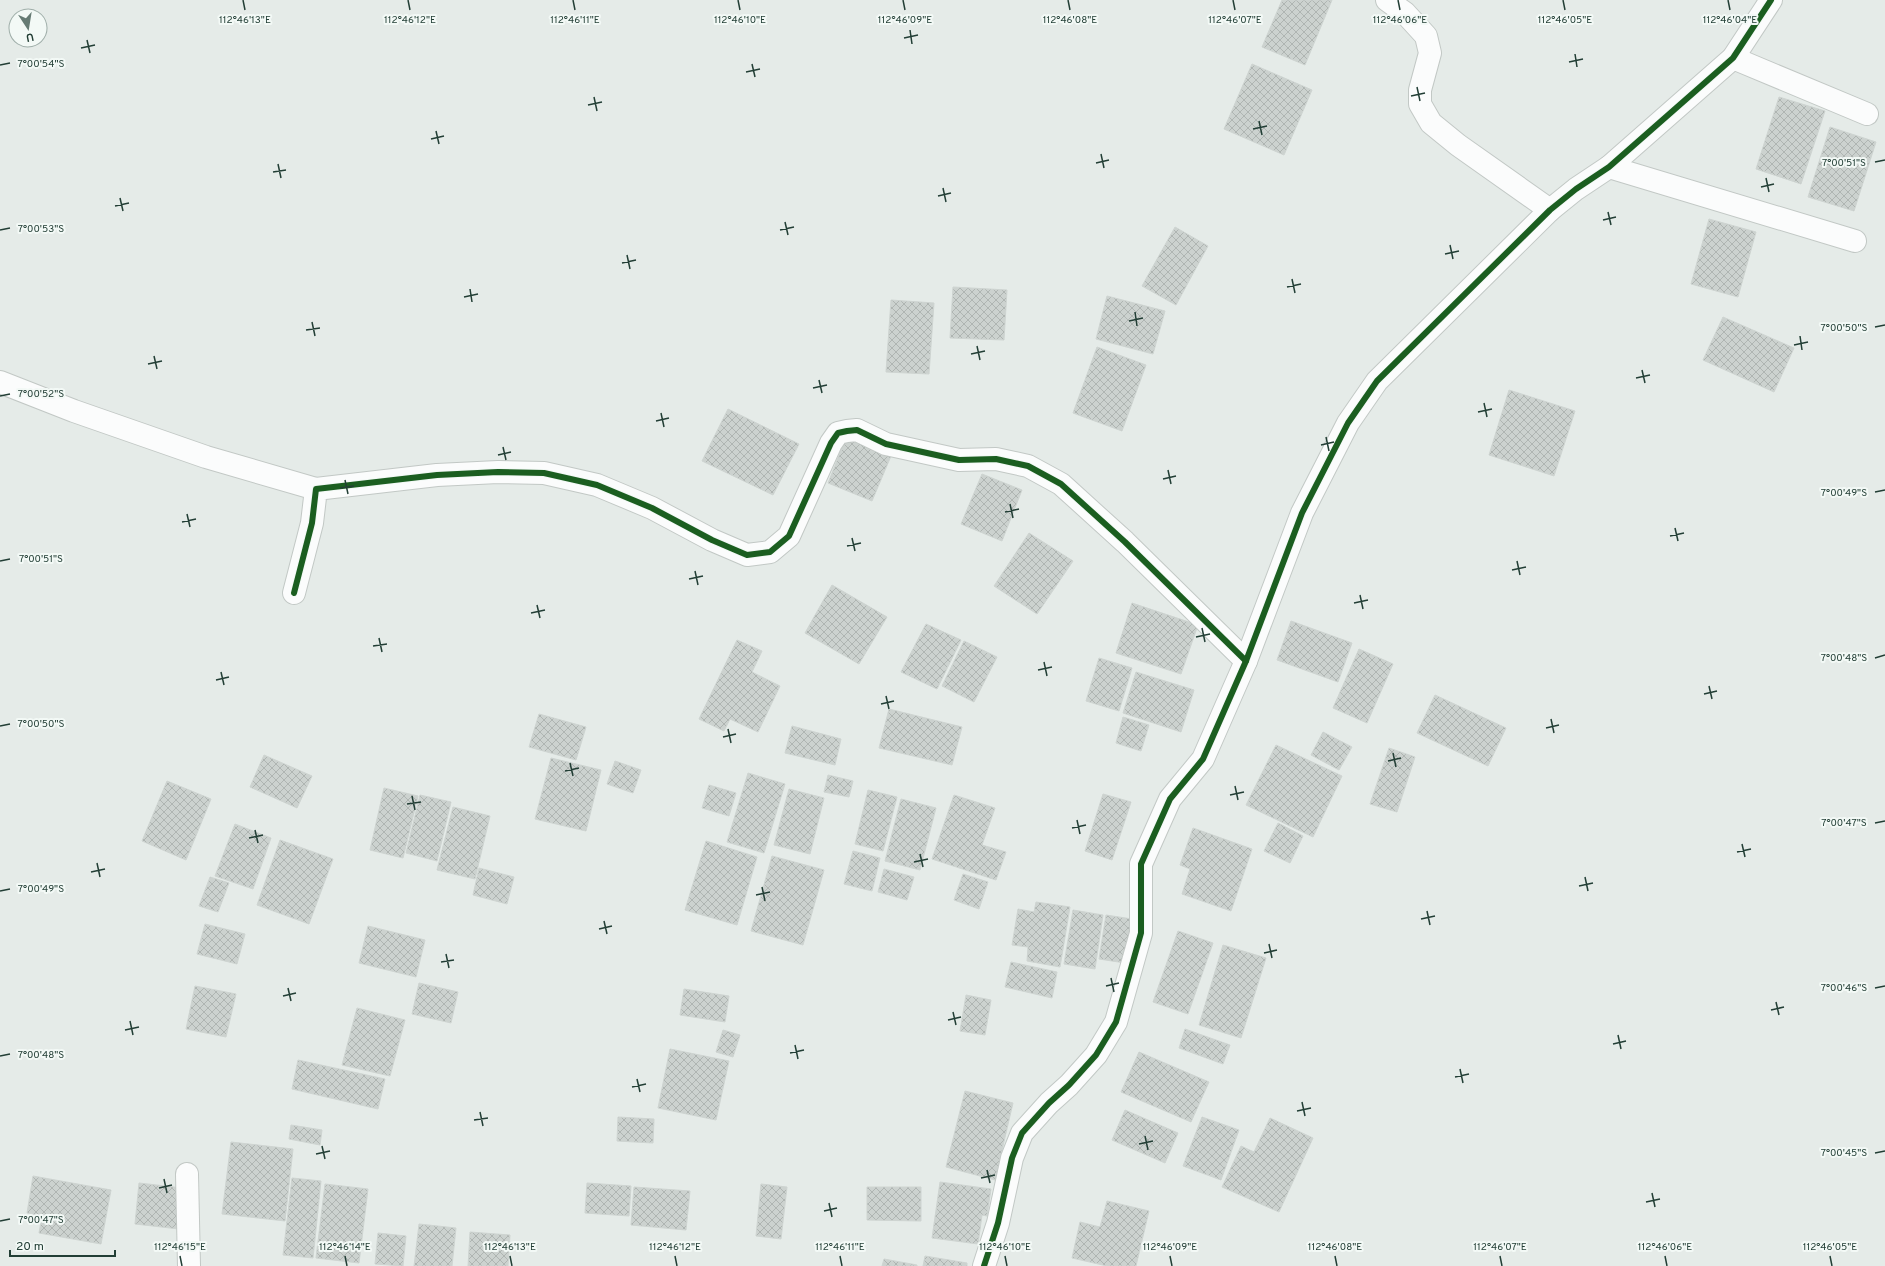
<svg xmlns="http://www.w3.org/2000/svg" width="1885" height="1266" viewBox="0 0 1885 1266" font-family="Overpass,sans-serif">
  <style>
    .building { fill: url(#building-cross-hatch); stroke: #ced4d1 }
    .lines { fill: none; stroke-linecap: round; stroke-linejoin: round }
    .minor-casing { stroke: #c2c8c5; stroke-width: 24 }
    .minor { stroke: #fbfcfc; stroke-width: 22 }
    .cycleway-casing { stroke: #f3f9f6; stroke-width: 8 }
    .cycleway { stroke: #1b5e20; stroke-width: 6 }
    .ticks { fill: none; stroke: #223e35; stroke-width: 1.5 }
    .ticks-label { font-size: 10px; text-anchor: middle; fill: #223e35; stroke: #f3f9f6; stroke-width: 4; stroke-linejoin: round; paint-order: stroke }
  </style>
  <defs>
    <pattern id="building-cross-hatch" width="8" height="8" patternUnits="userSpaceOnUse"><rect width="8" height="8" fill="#ccd2cf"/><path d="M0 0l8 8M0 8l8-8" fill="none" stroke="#afb5b2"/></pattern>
  </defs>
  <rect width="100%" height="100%" fill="#e5ebe8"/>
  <g class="building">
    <path d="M1282 0H1332L1305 65 1262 47Z"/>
    <path d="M1252 64 1312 90 1284 155 1224 129Z"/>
    <path d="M1779 97 1825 111 1801 184 1756 169Z"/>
    <path d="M1830 127 1876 142 1854 211 1808 197Z"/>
    <path d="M1709 219 1756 232 1738 297 1691 284Z"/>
    <path d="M1175 227 1208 246 1176 305 1142 286Z"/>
    <path d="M953 287 1007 290 1004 340 950 338Z"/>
    <path d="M1107 296 1165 311 1153 354 1096 339Z"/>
    <path d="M891 300 934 303 929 374 886 372Z"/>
    <path d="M1723 317 1794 348 1774 392 1703 360Z"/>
    <path d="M1097 347 1146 365 1122 431 1073 413Z"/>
    <path d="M1509 390 1575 411 1554 476 1489 455Z"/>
    <path d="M728 409 799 444 773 495 702 461Z"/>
    <path d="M846 438 891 456 872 501 828 483Z"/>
    <path d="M982 474 1022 490 1002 541 961 524Z"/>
    <path d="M1029 533 1073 561 1037 614 994 586Z"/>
    <path d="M832 585 887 617 859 664 805 633Z"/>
    <path d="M1132 603 1198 625 1181 674 1116 653Z"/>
    <path d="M1291 621 1352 643 1338 682 1277 660Z"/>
    <path d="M926 624 961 640 937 689 901 672Z"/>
    <path d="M737 640 762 651 752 672 780 686 758 732 730 719 724 731 699 719Z"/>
    <path d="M964 641 997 657 974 702 942 686Z"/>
    <path d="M1359 649 1393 664 1367 723 1333 708Z"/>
    <path d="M1099 658 1132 668 1119 711 1086 701Z"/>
    <path d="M1136 672 1194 690 1181 732 1123 713Z"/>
    <path d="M1435 695 1506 728 1488 766 1417 733Z"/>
    <path d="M889 709 962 727 952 765 879 748Z"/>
    <path d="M539 714 586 727 576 760 529 747Z"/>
    <path d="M1123 717 1149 725 1141 751 1116 743Z"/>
    <path d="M792 726 841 739 835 765 785 753Z"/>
    <path d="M1323 732 1352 747 1339 770 1311 755Z"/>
    <path d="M1276 745 1342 776 1313 837 1246 805Z"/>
    <path d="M1389 748 1415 757 1397 812 1370 804Z"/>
    <path d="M264 755 312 776 297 808 250 787Z"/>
    <path d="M551 758 601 770 586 831 535 819Z"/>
    <path d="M615 761 641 770 633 793 607 784Z"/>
    <path d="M748 773 785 784 764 853 727 842Z"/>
    <path d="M828 775 853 781 849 797 824 792Z"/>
    <path d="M167 781 211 799 186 860 142 841Z"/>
    <path d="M709 785 736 793 729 816 702 808Z"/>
    <path d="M384 788 418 796 403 858 370 850Z"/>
    <path d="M789 789 824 798 810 854 774 845Z"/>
    <path d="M868 790 897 797 883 851 855 844Z"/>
    <path d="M1103 794 1131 802 1112 860 1085 851Z"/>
    <path d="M420 795 451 802 437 861 406 853Z"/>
    <path d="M954 795 995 808 982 845 1006 852 996 880 932 859Z"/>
    <path d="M901 799 936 808 920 870 885 861Z"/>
    <path d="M453 807 490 816 475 879 437 870Z"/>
    <path d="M1278 823 1303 836 1290 863 1264 851Z"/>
    <path d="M235 824 271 838 253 889 215 876Z"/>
    <path d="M1193 828 1252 849 1231 911 1182 894 1190 869 1180 865Z"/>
    <path d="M280 840 333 859 309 924 257 905Z"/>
    <path d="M706 841 757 857 737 925 685 910Z"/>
    <path d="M853 851 880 858 872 891 844 884Z"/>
    <path d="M772 856 824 870 803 945 751 931Z"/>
    <path d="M479 868 514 877 507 904 473 895Z"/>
    <path d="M884 869 914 877 907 900 878 892Z"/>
    <path d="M963 874 988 882 979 909 954 900Z"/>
    <path d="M210 877 229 883 218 912 199 906Z"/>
    <path d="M1036 902 1070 907 1060 967 1027 961 1028 947 1012 945 1018 909 1034 912Z"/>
    <path d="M1073 910 1103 915 1095 969 1064 964Z"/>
    <path d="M1106 915 1132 919 1125 963 1099 959Z"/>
    <path d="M205 924 245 934 237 964 197 954Z"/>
    <path d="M368 926 425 940 416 977 359 963Z"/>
    <path d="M1178 931 1213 943 1188 1014 1153 1002Z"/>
    <path d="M1223 945 1266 958 1241 1038 1199 1025Z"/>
    <path d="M1011 962 1057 972 1052 998 1005 987Z"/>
    <path d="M419 983 458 992 451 1023 412 1014Z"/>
    <path d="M195 986 236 994 226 1037 186 1029Z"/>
    <path d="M684 989 729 996 725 1022 680 1015Z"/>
    <path d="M966 995 991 1000 985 1035 960 1031Z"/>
    <path d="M357 1008 405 1020 390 1076 342 1065Z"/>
    <path d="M1185 1029 1230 1045 1223 1064 1179 1048Z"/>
    <path d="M723 1030 740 1035 733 1057 716 1052Z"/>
    <path d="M670 1049 729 1061 716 1120 658 1108Z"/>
    <path d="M1139 1052 1209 1082 1191 1122 1121 1092Z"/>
    <path d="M298 1060 385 1079 378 1109 292 1089Z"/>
    <path d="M965 1091 1013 1103 995 1180 946 1167Z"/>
    <path d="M1125 1110 1178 1133 1165 1163 1112 1140Z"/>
    <path d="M618 1117 654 1119 653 1143 617 1141Z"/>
    <path d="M1202 1117 1239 1130 1221 1180 1183 1166Z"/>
    <path d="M1270 1118 1313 1138 1279 1212 1222 1187 1241 1146 1254 1152Z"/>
    <path d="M291 1125 322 1130 320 1145 289 1139Z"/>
    <path d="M231 1142 293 1149 285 1221 222 1214Z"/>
    <path d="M33 1176 111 1190 101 1244 39 1233 42 1216 27 1213Z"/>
    <path d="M292 1178 321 1181 313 1258 283 1255Z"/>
    <path d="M940 1182 991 1189 987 1216 982 1215 978 1244 932 1238Z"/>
    <path d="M139 1183 183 1188 179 1229 135 1224Z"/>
    <path d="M587 1183 631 1186 629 1216 585 1213Z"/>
    <path d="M325 1184 368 1189 359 1263 316 1258Z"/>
    <path d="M761 1184 787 1187 781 1239 756 1236Z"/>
    <path d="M634 1187 690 1191 686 1230 631 1225Z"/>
    <path d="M867 1187H921V1221L867 1220Z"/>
    <path d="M1107 1201 1149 1211 1136 1266H1107L1072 1258 1080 1222 1100 1227Z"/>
    <path d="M419 1224 456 1228 452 1266H414Z"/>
    <path d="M470 1232 510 1235 508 1266H468Z"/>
    <path d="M378 1233 406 1236 403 1266 375 1264Z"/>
    <path d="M925 1256 967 1263V1266H923Z"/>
    <path d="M884 1259 917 1265V1266H882Z"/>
  </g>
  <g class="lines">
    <g class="minor-casing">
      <g id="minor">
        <path d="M1387 0 1405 13 1426 36 1430 53 1420 90V104L1431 123 1458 145 1550 210"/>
        <path d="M1733 58 1867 114"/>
        <path d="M1609 167 1855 241"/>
        <path d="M0 382 74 411 206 457 316 489"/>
        <path d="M294 593 312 523 316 489 437 475 498 472 544 473 597 485 652 508 712 540 747 555 770 552 789 536 831 443 838 433 847 431 857 430 886 444 959 460 996 459 1028 466 1061 484 1125 542 1246 661"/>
        <path d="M187 1174 189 1266"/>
        <path d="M984 1266 998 1223 1012 1158 1022 1133 1049 1103 1069 1085 1096 1055 1116 1022 1141 933V864L1170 799 1203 759 1246 661 1302 513 1348 423 1377 381 1550 210 1576 189 1609 167 1733 58 1771 0"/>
      </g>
    </g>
    <use href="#minor" class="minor"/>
    <g class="cycleway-casing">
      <g id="cycleway">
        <path d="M294 593 312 523 316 489 437 475 498 472 544 473 597 485 652 508 712 540 747 555 770 552 789 536 831 443 838 433 847 431 857 430 886 444 959 460 996 459 1028 466 1061 484 1125 542 1246 661"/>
        <path d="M984 1266 998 1223 1012 1158 1022 1133 1049 1103 1069 1085 1096 1055 1116 1022 1141 933V864L1170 799 1203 759 1246 661 1302 513 1348 423 1377 381 1550 210 1576 189 1609 167 1733 58 1771 0"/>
      </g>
    </g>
    <use href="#cycleway" class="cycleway"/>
  </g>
  <path class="ticks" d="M243 0 245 10M408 0 410 10M573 0 575 10M738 0 740 10M903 0 905 10M1068 0 1070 10M1233 0 1235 10M1398 0 1400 10M1563 0 1565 10M1728 0 1730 10M910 30 912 44M904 38 918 35M87 40 90 53M81 48 95 45M1575 54 1577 67M1569 62 1583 59M752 64 755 77M0 65 10 63M746 72 760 69M1417 87 1420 101M1411 96 1425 93M594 97 597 111M588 105 602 102M1259 121 1262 135M1253 129 1267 126M436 131 439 144M431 139 444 136M1101 154 1104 168M1875 162 1885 160M1096 163 1109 160M278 164 281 178M273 172 286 170M1766 178 1769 192M1761 187 1774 184M943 188 946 202M938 196 951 193M120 198 123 211M115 206 129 203M1608 212 1611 225M1603 220 1616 217M785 222 788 235M0 230 10 228M780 230 794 227M1450 245 1453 259M1445 254 1459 251M627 255 630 269M622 263 636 260M1292 279 1295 293M1287 287 1301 284M470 289 472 302M464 297 478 294M1135 312 1137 326M1129 321 1143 318M312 322 315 336M1875 327 1885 325M306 330 320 328M1800 336 1802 350M1794 345 1808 342M977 346 980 360M971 354 985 351M154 356 157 369M148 364 162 361M1642 370 1645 383M1636 378 1650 375M819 380 822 393M813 388 827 385M0 396 10 394M1484 403 1487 417M1478 412 1492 409M661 413 664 427M656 421 669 418M1326 437 1329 451M1321 445 1334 442M503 447 506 460M498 455 511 452M1168 470 1171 484M1163 479 1176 476M345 480 348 494M340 488 354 486M1875 492 1885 490M1010 504 1013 518M1005 512 1019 509M187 514 190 527M182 522 196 519M1675 528 1678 541M1670 536 1684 533M852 538 855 551M847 546 861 543M0 561 10 559M1517 561 1520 575M1512 570 1526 567M695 571 698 585M689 579 703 576M1360 595 1363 609M1354 603 1368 600M537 605 540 618M531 613 545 610M1202 628 1205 642M1196 637 1210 634M379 638 382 652M373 646 387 644M1875 658 1885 655M1044 662 1047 676M1038 670 1052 667M221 672 224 685M216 680 229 677M1709 686 1712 699M1704 694 1717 691M886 696 889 709M881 704 894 701M1551 719 1554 733M0 726 10 724M1546 728 1559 725M728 729 731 743M723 737 736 734M1393 753 1396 767M1388 761 1401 758M570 763 573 776M565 771 579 768M1235 786 1238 800M1230 795 1244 792M412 796 415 810M407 804 421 802M1077 820 1080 834M1875 823 1885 821M1072 828 1086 825M255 830 258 843M249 838 263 835M1742 844 1745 857M1737 852 1751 849M920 854 923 867M914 862 928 859M97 863 100 877M91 872 105 869M1585 877 1588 891M1579 886 1593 883M762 887 765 901M0 891 10 889M756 895 770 892M1427 911 1430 925M1421 919 1435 916M604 921 607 934M599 929 612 926M1269 944 1272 958M1264 953 1277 950M446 954 449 968M441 962 454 960M1111 978 1114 992M1106 986 1119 983M288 988 291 1001M1875 988 1885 986M283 996 296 993M1776 1002 1779 1015M1771 1010 1784 1007M953 1012 956 1025M948 1020 961 1017M130 1021 133 1035M125 1030 139 1027M1618 1035 1621 1049M1613 1044 1626 1041M795 1045 798 1059M790 1053 804 1050M0 1056 10 1054M1460 1069 1463 1083M1455 1077 1469 1074M637 1079 640 1092M632 1087 646 1084M1302 1102 1305 1116M1297 1111 1311 1108M480 1112 483 1126M474 1120 488 1118M1145 1136 1148 1150M1139 1144 1153 1141M322 1146 325 1159M1875 1153 1885 1151M316 1154 330 1151M987 1170 990 1183M981 1178 995 1175M164 1179 167 1193M159 1188 172 1185M1652 1193 1655 1207M1646 1202 1660 1199M829 1203 832 1217M824 1211 837 1208M0 1221 10 1219M180 1256 182 1266M345 1256 347 1266M510 1256 512 1266M675 1256 677 1266M840 1256 842 1266M1005 1256 1007 1266M1170 1256 1172 1266M1335 1256 1337 1266M1500 1256 1502 1266M1665 1256 1667 1266M1830 1256 1832 1266"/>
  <g class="ticks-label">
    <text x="245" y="23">112°46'13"E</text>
    <text x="410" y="23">112°46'12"E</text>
    <text x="575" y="23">112°46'11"E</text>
    <text x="740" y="23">112°46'10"E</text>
    <text x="905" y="23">112°46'09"E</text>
    <text x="1070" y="23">112°46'08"E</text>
    <text x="1235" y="23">112°46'07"E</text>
    <text x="1400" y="23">112°46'06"E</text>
    <text x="1565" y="23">112°46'05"E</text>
    <text x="1730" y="23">112°46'04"E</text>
    <text x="41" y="67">7°00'54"S</text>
    <text x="1844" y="166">7°00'51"S</text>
    <text x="41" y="232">7°00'53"S</text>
    <text x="1844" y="331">7°00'50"S</text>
    <text x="41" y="397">7°00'52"S</text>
    <text x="1844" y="496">7°00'49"S</text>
    <text x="41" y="562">7°00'51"S</text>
    <text x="1844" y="661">7°00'48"S</text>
    <text x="41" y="727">7°00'50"S</text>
    <text x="1844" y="826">7°00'47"S</text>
    <text x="41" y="892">7°00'49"S</text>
    <text x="1844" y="991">7°00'46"S</text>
    <text x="41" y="1058">7°00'48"S</text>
    <text x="1844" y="1156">7°00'45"S</text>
    <text x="41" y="1223">7°00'47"S</text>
    <text x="180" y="1250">112°46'15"E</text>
    <text x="345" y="1250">112°46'14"E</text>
    <text x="510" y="1250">112°46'13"E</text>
    <text x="675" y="1250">112°46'12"E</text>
    <text x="840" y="1250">112°46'11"E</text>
    <text x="1005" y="1250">112°46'10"E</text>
    <text x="1170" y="1250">112°46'09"E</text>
    <text x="1335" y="1250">112°46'08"E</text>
    <text x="1500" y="1250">112°46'07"E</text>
    <text x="1665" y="1250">112°46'06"E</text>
    <text x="1830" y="1250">112°46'05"E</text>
  </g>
  <g transform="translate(28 28) rotate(168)"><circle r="19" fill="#f3f9f6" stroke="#9faea9"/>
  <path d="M0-3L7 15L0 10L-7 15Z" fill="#667b74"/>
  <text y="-6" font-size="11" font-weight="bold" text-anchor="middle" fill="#223e35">U</text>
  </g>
  <path d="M10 1250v6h105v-6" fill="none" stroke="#223e35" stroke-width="2"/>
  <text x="16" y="1250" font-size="12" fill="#223e35" stroke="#f3f9f6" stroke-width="3" paint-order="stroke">20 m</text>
</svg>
